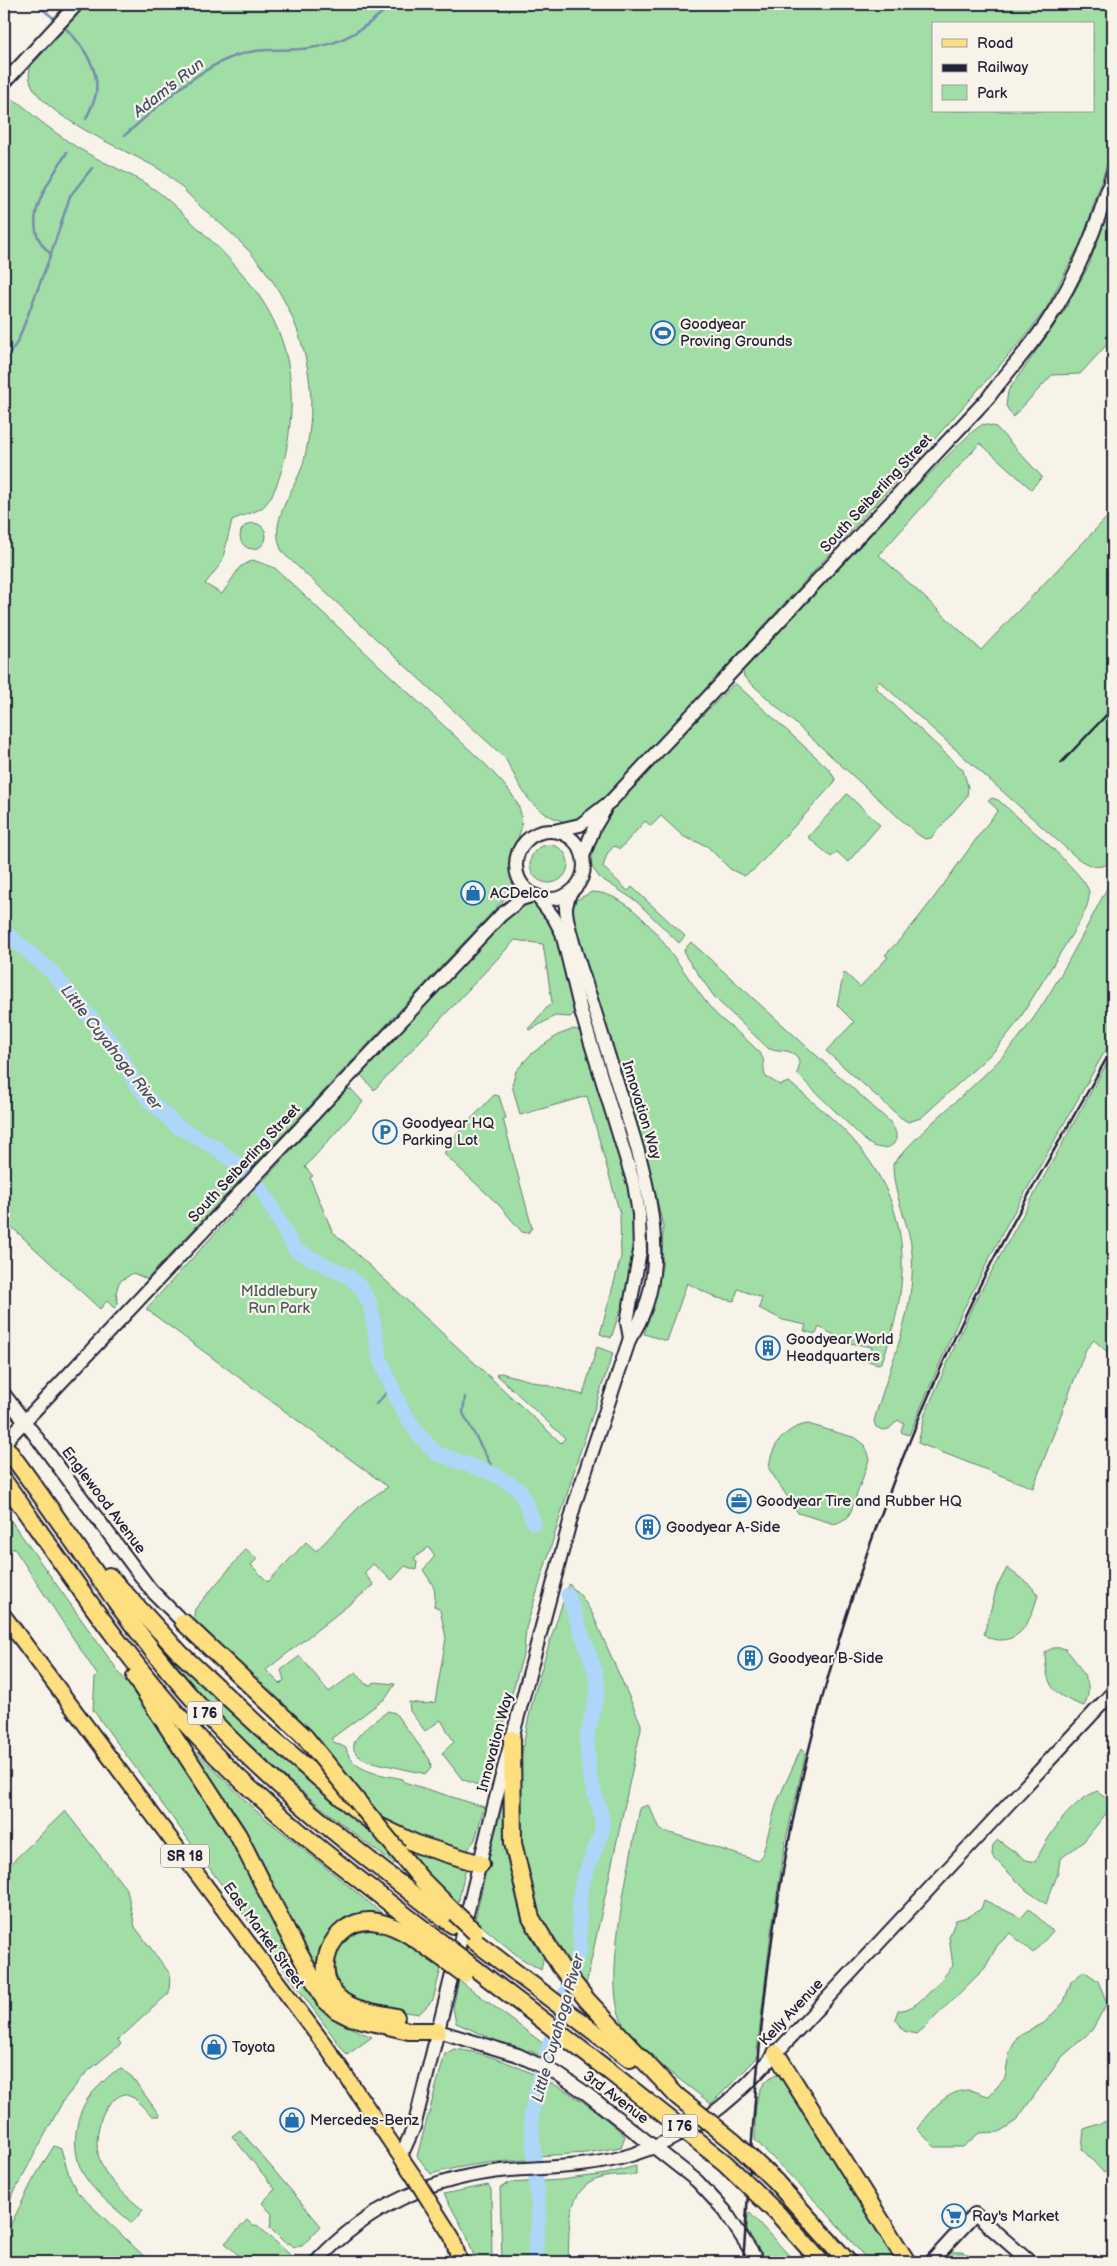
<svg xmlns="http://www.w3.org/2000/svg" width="1117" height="2266" viewBox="0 0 1117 2266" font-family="'Balsamiq Sans',sans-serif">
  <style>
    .green { fill: #a0dea6; stroke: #618070; fill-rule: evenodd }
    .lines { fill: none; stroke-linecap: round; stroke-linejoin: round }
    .stream { stroke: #768eac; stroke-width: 2.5 }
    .river { stroke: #aed6f8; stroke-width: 15 }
    .secondary-casing { stroke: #22223b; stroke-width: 16 }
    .primary-casing { stroke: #22223b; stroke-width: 18 }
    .highway-casing { stroke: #22223b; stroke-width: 20 }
    .secondary { stroke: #f7f3e8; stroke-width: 12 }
    .primary { stroke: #fddf80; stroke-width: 14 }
    .highway { stroke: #fddf80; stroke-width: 16 }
    .rail { stroke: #22223b; stroke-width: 2.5 }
    .primary-bridge-casing { stroke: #22223b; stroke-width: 18; stroke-linecap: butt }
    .highway-bridge-casing { stroke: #22223b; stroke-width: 20; stroke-linecap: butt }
    .primary-bridge { stroke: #fddf80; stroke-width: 14 }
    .highway-bridge { stroke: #fddf80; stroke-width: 16 }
    .labels { text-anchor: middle; stroke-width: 4.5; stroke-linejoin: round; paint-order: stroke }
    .shield { fill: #f7f3e8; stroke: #62616f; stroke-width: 1 }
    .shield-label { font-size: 14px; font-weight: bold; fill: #22223b }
    .poi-label { font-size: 15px; fill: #22223b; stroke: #f7f3e8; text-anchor: start }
    .street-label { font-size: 15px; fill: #22223b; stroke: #f7f3e8 }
    .park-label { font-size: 15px; fill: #485a5b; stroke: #f7f3e8 }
    .water-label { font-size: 16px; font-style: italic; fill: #454f6a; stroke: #f7f3e8 }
  </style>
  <rect width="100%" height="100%" fill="#f7f3e8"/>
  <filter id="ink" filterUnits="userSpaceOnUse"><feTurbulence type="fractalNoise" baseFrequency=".02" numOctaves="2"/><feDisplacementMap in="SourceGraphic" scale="10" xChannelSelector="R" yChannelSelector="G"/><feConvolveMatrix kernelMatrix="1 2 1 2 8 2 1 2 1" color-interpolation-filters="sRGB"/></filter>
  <g filter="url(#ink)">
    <g class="green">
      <path d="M87 4H1113V145L1083 238 1046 309 1023 339 916 460 636 765 590 812 570 823C530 814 523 791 505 758L283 553C266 522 294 493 303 464 323 392 304 316 256 259 240 240 220 223 201 207 189 195 176 181 162 171 136 153 13 107 31 66ZM933 24H1093V111H933Z"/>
      <path d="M8 98C20 101 26 109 35 117 49 128 64 139 78 148 100 162 126 171 148 185 167 197 183 214 200 230 264 290 301 341 289 433 287 452 277 500 260 509 251 514 240 516 232 520L222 562 205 584 222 594 240 567 253 560 275 568 487 766C502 783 526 803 521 828 519 838 513 847 512 857 510 869 516 880 512 891L147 1279 133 1273 119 1282 116 1293 118 1304 114 1308 107 1301 100 1309 4 1220V100Z"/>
      <path d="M1113 198V263L1106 270 1113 276V338L1080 374 1052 375 1013 417 1006 406 1008 391 1063 313 1089 265Z"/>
      <path d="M983 424 996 427 1042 477 1031 489 980 443 879 555 981 650 1113 511V859C1103 871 1090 867 1077 858L879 681 875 687 963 770 968 787 967 796 931 838 925 839 917 834 744 677 743 671 911 492 972 432Z"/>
      <circle cx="253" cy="536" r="13"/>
      <path d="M736 684 829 769 835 779 834 783 755 869 744 876 730 869 707 846 684 837 661 816 651 826 645 821 620 849 614 846 607 854 603 867 628 891 632 887 685 936 679 943 636 901 599 877 590 864 588 855 601 818 655 759 668 750 733 685Z"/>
      <path d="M847 794 880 825 848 862 837 852 831 857 808 837Z"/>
      <path d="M992 798 998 800C1015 815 1086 874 1089 892 1090 902 1084 913 1080 921L1017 1023 995 1050 921 1118 908 1122 900 1117 826 1051 854 1022 837 1005 844 972 860 987 888 957 885 955C929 912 960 858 998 810L988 801Z"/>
      <circle cx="549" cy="864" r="19"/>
      <path d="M1113 877V1037L1005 1228 961 1314 909 1435 901 1432 904 1424 898 1420 889 1429 883 1430 876 1427 874 1421C889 1366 916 1312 912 1253 910 1223 892 1194 893 1164 928 1121 975 1089 1012 1046 1051 1001 1084 931 1113 877Z"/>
      <path d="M592 892C645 893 684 980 716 1014 730 1028 749 1039 761 1055 766 1061 762 1070 766 1077L780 1085 789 1082C811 1101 835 1119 854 1141 913 1209 912 1281 882 1362L879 1364 868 1361 872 1347 850 1343 819 1327 816 1334 804 1331 806 1325 783 1320 759 1308 762 1298 738 1289 734 1301 717 1298 687 1283 667 1341 644 1334 662 1267 663 1226 649 1167 576 939 572 907 574 901Z"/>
      <path d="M528 902C564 909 569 982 576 1012L570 1017 555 1016 530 1030 528 1029 552 1002 543 944 515 940 374 1090 361 1075 514 909Z"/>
      <path d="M691 942 890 1122C906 1142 888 1156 868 1143L797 1074C806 1049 784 1051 769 1049L716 999 686 957 684 950Z"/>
      <path d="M574 1029 581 1031C601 1093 630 1162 635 1227 637 1254 631 1280 627 1306L622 1305 611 1338 600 1334 621 1257 620 1214 587 1096 520 1115 512 1085 516 1071 531 1054 558 1035Z"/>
      <path d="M1113 1052V1357L1094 1340 1086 1349 1033 1488 918 1443 925 1414 973 1305Z"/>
      <path d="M347 1089 352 1090 363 1102 305 1167 313 1176 310 1178 332 1231 561 1443 565 1438 496 1374 501 1373 583 1395 597 1347 613 1353 579 1455 526 1628 524 1651 485 1788 462 1779 442 1753 454 1742 441 1720 425 1731 410 1711 409 1702 425 1704 435 1702 446 1638 440 1610 434 1606C437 1588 433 1585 423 1570L435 1556 429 1547 414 1558 417 1562 416 1570 405 1566 392 1580 373 1564 364 1573 374 1585 266 1670 280 1684 284 1680 281 1670 300 1656 329 1692 356 1672 365 1684 372 1685 374 1682 395 1684 386 1698 332 1738V1741L346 1748C352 1773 381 1774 403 1779L404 1782 484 1807 475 1840 469 1847V1850L461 1852 384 1823 193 1622 195 1609 246 1549 257 1559 251 1565 268 1582 306 1542 316 1551 362 1504 388 1487 146 1309Z"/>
      <path d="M494 1095 499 1096 506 1118 503 1119 532 1228 528 1233 522 1232 498 1204 444 1154 452 1139Z"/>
      <path d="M808 1424 856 1438 865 1445 869 1460 851 1511 847 1518 835 1524 798 1513 769 1469C770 1447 785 1427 808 1424Z"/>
      <path d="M4 1511 198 1783 226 1828 310 1990 337 2022 372 2037 347 2055 93 1710 95 1678 98 1676 14 1548 8 1552 4 1543Z"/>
      <path d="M1007 1568 1030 1585 1038 1595C1032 1615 1024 1641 999 1640 993 1639 988 1639 984 1634L997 1587Z"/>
      <path d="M569 1584 581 1596 592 1613 641 1724V1729L585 1989C564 1958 543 1928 531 1893 497 1789 536 1683 569 1584Z"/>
      <path d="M1053 1648C1057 1648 1061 1647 1065 1649 1071 1653 1088 1679 1088 1686 1089 1693 1087 1700 1084 1706 1052 1695 1046 1686 1045 1652Z"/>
      <path d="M172 1653 372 1830 397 1859 394 1864C312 1802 232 1738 170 1656Z"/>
      <path d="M388 1711 395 1713 430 1760 431 1768 426 1774 368 1761C332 1747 374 1722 388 1711Z"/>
      <path d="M185 1741 254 1809 383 1914V1918L357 1917 320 1971 316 1973Z"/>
      <path d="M801 1749 804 1752 805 1757 786 1839 771 1932 756 2059 711 2104C682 2080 644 2057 624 2025 599 1987 632 1854 640 1808L648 1805 661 1830 758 1861 762 1856 777 1802Z"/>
      <path d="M505 1789 544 1955 541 1970 519 1957 475 1920Z"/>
      <path d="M1097 1791 1109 1799 1112 1806 1084 1841 1060 1859 1058 1873 1046 1904 1026 1890 995 1859 992 1855 993 1845 998 1840 1026 1860 1035 1862C1049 1835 1069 1803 1097 1791Z"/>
      <path d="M65 1811 127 1890 135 1927 170 1974 169 1993 118 2040 121 2044 86 2073 63 2101 4 2211V1870Z"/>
      <path d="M406 1846 445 1862 466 1867 458 1904 429 1877 403 1847Z"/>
      <path d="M984 1900 1021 1918 1029 1909 1053 1931 1033 1953 1010 1933 997 1946 985 1968 923 2029 916 2034 904 2031 895 2019 898 2010C916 2013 941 1979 953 1966L949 1937 956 1920 967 1917 981 1909Z"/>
      <path d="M376 1927 404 1941 441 1968 433 2000 419 2014C396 2010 342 2008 335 1981 333 1972 333 1962 333 1953L354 1930Z"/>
      <path d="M1084 1971 1098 1981 1107 2003 1092 2030 1061 2058 1016 2121 999 2132 979 2133 963 2147H935L917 2129C928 2113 947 2089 970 2090 976 2091 983 2095 989 2096L1005 2078 1009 2054 1017 2037 1044 2023 1064 2002 1071 1982Z"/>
      <path d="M459 1980 557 2054 552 2062 529 2050 527 2054 456 2023 453 2008Z"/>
      <path d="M454 2049C483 2052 508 2062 533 2074L526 2132 530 2160C495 2161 464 2165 431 2174L417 2156 445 2054Z"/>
      <path d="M122 2069 132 2077 160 2116H152L134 2098 124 2094C113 2098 104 2108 101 2119 87 2164 112 2184 143 2210L132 2223C116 2209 97 2195 85 2177 69 2152 74 2110 95 2090 103 2083 111 2071 122 2069Z"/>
      <path d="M776 2074H780L900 2262H869L827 2213 755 2140C756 2115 751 2087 776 2074Z"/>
      <path d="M544 2081C564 2085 610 2121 625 2136L621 2147 586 2153 537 2156 535 2105Z"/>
      <path d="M1113 2108V2168L1104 2173 1082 2149 1084 2129 1107 2121Z"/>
      <path d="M240 2130 321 2226 302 2246 294 2247 288 2243 286 2244 270 2228 272 2214 262 2203 275 2189 232 2136Z"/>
      <path d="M54 2146 61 2149 70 2178 77 2192 150 2262H4V2238L33 2180Z"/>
      <path d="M636 2166V2175C625 2176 612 2175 601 2178 564 2188 570 2232 568 2262H502L500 2188 509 2183 561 2180 606 2174Z"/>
      <path d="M488 2185 491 2189 492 2262H476L467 2236 444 2194Z"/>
      <path d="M748 2211 795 2262H764L747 2232Z"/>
      <path d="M247 2220 253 2226 257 2225 298 2262H246L225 2243Z"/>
      <path d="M943 2252H962L981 2262H937Z"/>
    </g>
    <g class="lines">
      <g class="stream">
        <path d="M36 4 56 20"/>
        <path d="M62 25C80 41 100 68 96 93 95 102 89 111 86 119"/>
        <path d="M125 135C159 106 192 72 235 56 263 46 283 52 310 48 343 44 368 27 391 4"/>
        <path d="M51 254C15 224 49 183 67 152"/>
        <path d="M4 357 9 354 18 341 51 254 70 196 92 168"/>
        <path d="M465 1397 463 1413 497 1476"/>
        <path d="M376 1404 392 1387"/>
      </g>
      <g class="river">
        <path d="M4 931 51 971 77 1002 109 1039 123 1058 133 1080 151 1102 177 1126 218 1149 239 1166 262 1190 295 1250 350 1277 362 1289 370 1304 380 1359 401 1408 417 1433 436 1453 496 1475 520 1490 534 1523"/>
        <path d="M534 2262 539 2217 531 2117 539 2077 580 1949 579 1907 582 1883 602 1831V1817L589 1775 587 1736 598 1689 595 1671 568 1595"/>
      </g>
      <g class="secondary-casing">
        <g id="secondary">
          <path d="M4 83 77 4"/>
          <path d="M554 831 580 825 611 801 988 398C1007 372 1029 349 1047 322 1078 276 1097 226 1113 173"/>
          <circle cx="550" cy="865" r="34"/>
          <path d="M583 856 594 828 604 811"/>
          <path d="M537 896 554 918 562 933 581 1011 634 1184 639 1214 640 1251 627 1322 630 1338"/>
          <path d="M4 1394 151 1590 183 1622"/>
          <path d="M4 1443 501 915 521 899 534 895"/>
          <path d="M438 2031 518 2055 558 2074 587 2094 697 2181 725 2211 758 2262"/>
          <path d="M401 2156 414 2127 496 1798 575 1503 630 1338C678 1268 644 1169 621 1096 611 1064 601 1031 591 999 585 981 565 923 566 907 567 902 569 897 570 893"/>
          <path d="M316 2262C369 2205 433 2177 510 2170 552 2167 595 2167 634 2154 680 2140 715 2115 749 2082L1113 1692"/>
          <path d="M931 2262 975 2214 1030 2262"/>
        </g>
      </g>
      <g class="primary-casing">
        <g id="primary">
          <path d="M4 1616 327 2048 413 2175"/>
          <path d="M431 2204 452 2237 460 2262"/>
        </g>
      </g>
      <g class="highway-casing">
        <g id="highway">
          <path d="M4 1445C70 1532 127 1627 201 1708 276 1791 365 1857 453 1925"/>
          <path d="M4 1481C66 1568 125 1659 198 1737 273 1817 361 1881 447 1947"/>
          <path d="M109 1576 180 1653 262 1729 356 1810 375 1824 419 1845 481 1864"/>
          <path d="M183 1622 305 1737"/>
          <path d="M135 1677 238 1835 288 1933 324 1999 336 2010 350 2017 409 2031H438"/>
          <path d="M512 1739 513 1843 531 1918 560 1966 587 2000 677 2096"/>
          <path d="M398 1851 421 1879 456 1914"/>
          <path d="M473 1940 630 2059"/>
          <path d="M468 1963 609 2071"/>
          <path d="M396 2017C379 2013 355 2011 341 2000 309 1975 331 1919 371 1921 398 1923 423 1945 445 1960"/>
          <path d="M776 2053 907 2262"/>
          <path d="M775 2181 848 2262"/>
          <path d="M778 2214 821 2262"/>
        </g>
      </g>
      <use href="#secondary" class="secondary"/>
      <use href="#primary" class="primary"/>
      <use href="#highway" class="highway"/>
      <g class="rail">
        <path d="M1061 763 1113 708"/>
        <path d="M743 2262C753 2133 759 2004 782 1876 818 1677 883 1484 972 1301 1015 1214 1066 1131 1113 1047"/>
      </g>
      <g class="primary-bridge-casing">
        <path id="primary-bridge" d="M413 2175 431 2204"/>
      </g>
      <g class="highway-bridge-casing">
        <g id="highway-bridge">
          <path d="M305 1737 398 1851"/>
          <path d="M456 1914 475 1932"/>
          <path d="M447 1947 468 1963"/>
          <path d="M445 1960 464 1974"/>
          <path d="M609 2071 725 2163 778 2214"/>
          <path d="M677 2096 734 2142 775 2181"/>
        </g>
      </g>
      <use href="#primary-bridge" class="primary-bridge"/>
      <use href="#highway-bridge" class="highway-bridge"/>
    </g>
  </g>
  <defs>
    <g id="stadium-ring" transform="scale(1.25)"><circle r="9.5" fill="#f7f3e8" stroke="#1f6fb2" stroke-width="1.5"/><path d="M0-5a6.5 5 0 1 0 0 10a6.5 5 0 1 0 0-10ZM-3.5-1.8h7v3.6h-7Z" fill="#1f6fb2"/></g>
    <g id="shop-ring" transform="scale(1.25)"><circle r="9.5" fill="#f7f3e8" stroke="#1f6fb2" stroke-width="1.5"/><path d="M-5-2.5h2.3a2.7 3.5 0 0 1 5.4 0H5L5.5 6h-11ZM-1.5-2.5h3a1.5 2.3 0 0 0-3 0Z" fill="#1f6fb2"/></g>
    <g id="parking-ring" transform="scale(1.25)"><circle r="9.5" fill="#f7f3e8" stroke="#1f6fb2" stroke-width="1.5"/><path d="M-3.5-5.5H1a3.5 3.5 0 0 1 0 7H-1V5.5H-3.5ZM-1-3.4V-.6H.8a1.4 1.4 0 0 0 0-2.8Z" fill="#1f6fb2"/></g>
    <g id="building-ring" transform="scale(1.25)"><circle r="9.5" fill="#f7f3e8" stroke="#1f6fb2" stroke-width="1.5"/><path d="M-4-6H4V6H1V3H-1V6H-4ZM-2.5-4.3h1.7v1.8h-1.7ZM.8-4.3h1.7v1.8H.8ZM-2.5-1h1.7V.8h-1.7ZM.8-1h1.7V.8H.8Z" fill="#1f6fb2"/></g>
    <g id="office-ring" transform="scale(1.25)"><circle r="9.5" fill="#f7f3e8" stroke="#1f6fb2" stroke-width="1.5"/><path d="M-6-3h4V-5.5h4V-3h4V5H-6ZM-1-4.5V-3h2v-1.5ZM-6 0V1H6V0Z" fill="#1f6fb2"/></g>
    <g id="supermarket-ring" transform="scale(1.25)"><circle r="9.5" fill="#f7f3e8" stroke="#1f6fb2" stroke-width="1.5"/><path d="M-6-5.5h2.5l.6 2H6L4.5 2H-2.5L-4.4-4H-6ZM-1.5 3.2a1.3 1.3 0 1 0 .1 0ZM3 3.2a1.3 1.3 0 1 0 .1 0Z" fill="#1f6fb2"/></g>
  </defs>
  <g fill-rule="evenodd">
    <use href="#stadium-ring" x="663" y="333"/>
    <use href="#shop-ring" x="473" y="893"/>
    <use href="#parking-ring" x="385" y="1132"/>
    <use href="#building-ring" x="768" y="1348"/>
    <use href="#office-ring" x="739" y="1501"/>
    <use href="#building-ring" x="648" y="1527"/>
    <use href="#building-ring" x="750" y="1658"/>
    <use href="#shop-ring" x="214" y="2047"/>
    <use href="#shop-ring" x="292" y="2120"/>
    <use href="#supermarket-ring" x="954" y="2216"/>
  </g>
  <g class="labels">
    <g class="shield">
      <rect x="187.5" y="1701.5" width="35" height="23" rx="4"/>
      <rect x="161" y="1844.5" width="48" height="23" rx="4"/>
      <rect x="662.5" y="2114.5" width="35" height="23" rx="4"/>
    </g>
    <g class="shield-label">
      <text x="205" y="1718">I 76</text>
      <text x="185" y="1861">SR 18</text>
      <text x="680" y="2131">I 76</text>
    </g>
    <g class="poi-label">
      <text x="680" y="329">Goodyear<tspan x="680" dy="17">Proving Grounds</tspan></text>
      <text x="490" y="898">ACDelco</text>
      <text x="402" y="1128">Goodyear HQ<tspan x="402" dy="17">Parking Lot</tspan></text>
      <text x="786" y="1344">Goodyear World<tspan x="786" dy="17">Headquarters</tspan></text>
      <text x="756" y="1506">Goodyear Tire and Rubber HQ</text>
      <text x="666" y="1532">Goodyear A-Side</text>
      <text x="768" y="1663">Goodyear B-Side</text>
      <text x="232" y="2052">Toyota</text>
      <text x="310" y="2125">Mercedes-Benz</text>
      <text x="972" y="2221">Ray's Market</text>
    </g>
    <g class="street-label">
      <text transform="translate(876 493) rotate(-47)" y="5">South Seiberling Street</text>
      <text transform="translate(642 1110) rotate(73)" y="5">Innovation Way</text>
      <text transform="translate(244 1163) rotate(-47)" y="5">South Seiberling Street</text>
      <text transform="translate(104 1500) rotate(53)" y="5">Englewood Avenue</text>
      <text transform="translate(495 1742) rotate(-75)" y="5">Innovation Way</text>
      <text transform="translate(264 1935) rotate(54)" y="5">East Market Street</text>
      <text transform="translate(791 2012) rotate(-47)" y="5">Kelly Avenue</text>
      <text transform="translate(616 2097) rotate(37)" y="5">3rd Avenue</text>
    </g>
    <g class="park-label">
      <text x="279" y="1296">MIddlebury<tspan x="279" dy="17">Run Park</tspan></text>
    </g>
    <g class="water-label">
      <text transform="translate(168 87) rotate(-38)" y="6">Adam's Run</text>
      <text transform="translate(112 1047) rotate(52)" y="6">Little Cuyahoga River</text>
      <text transform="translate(557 2028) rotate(-74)" y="6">Little Cuyahoga River</text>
    </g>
  </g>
  <rect width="1117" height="2266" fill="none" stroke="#f7f3e8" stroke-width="20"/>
  <rect x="10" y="10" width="1097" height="2246" fill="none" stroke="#22223b" stroke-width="2" filter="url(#ink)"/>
  <rect x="932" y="22" width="162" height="90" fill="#f7f3e8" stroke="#a29fa3"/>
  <rect x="942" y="39" width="25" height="8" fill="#fddf80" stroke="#a29fa3"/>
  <text x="977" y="48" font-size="15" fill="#22223b">Road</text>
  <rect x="942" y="64" width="25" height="8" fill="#22223b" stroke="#a29fa3"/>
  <text x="977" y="72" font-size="15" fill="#22223b">Railway</text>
  <rect x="942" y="85" width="25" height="15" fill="#a0dea6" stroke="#a29fa3"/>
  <text x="977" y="98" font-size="15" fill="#22223b">Park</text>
</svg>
